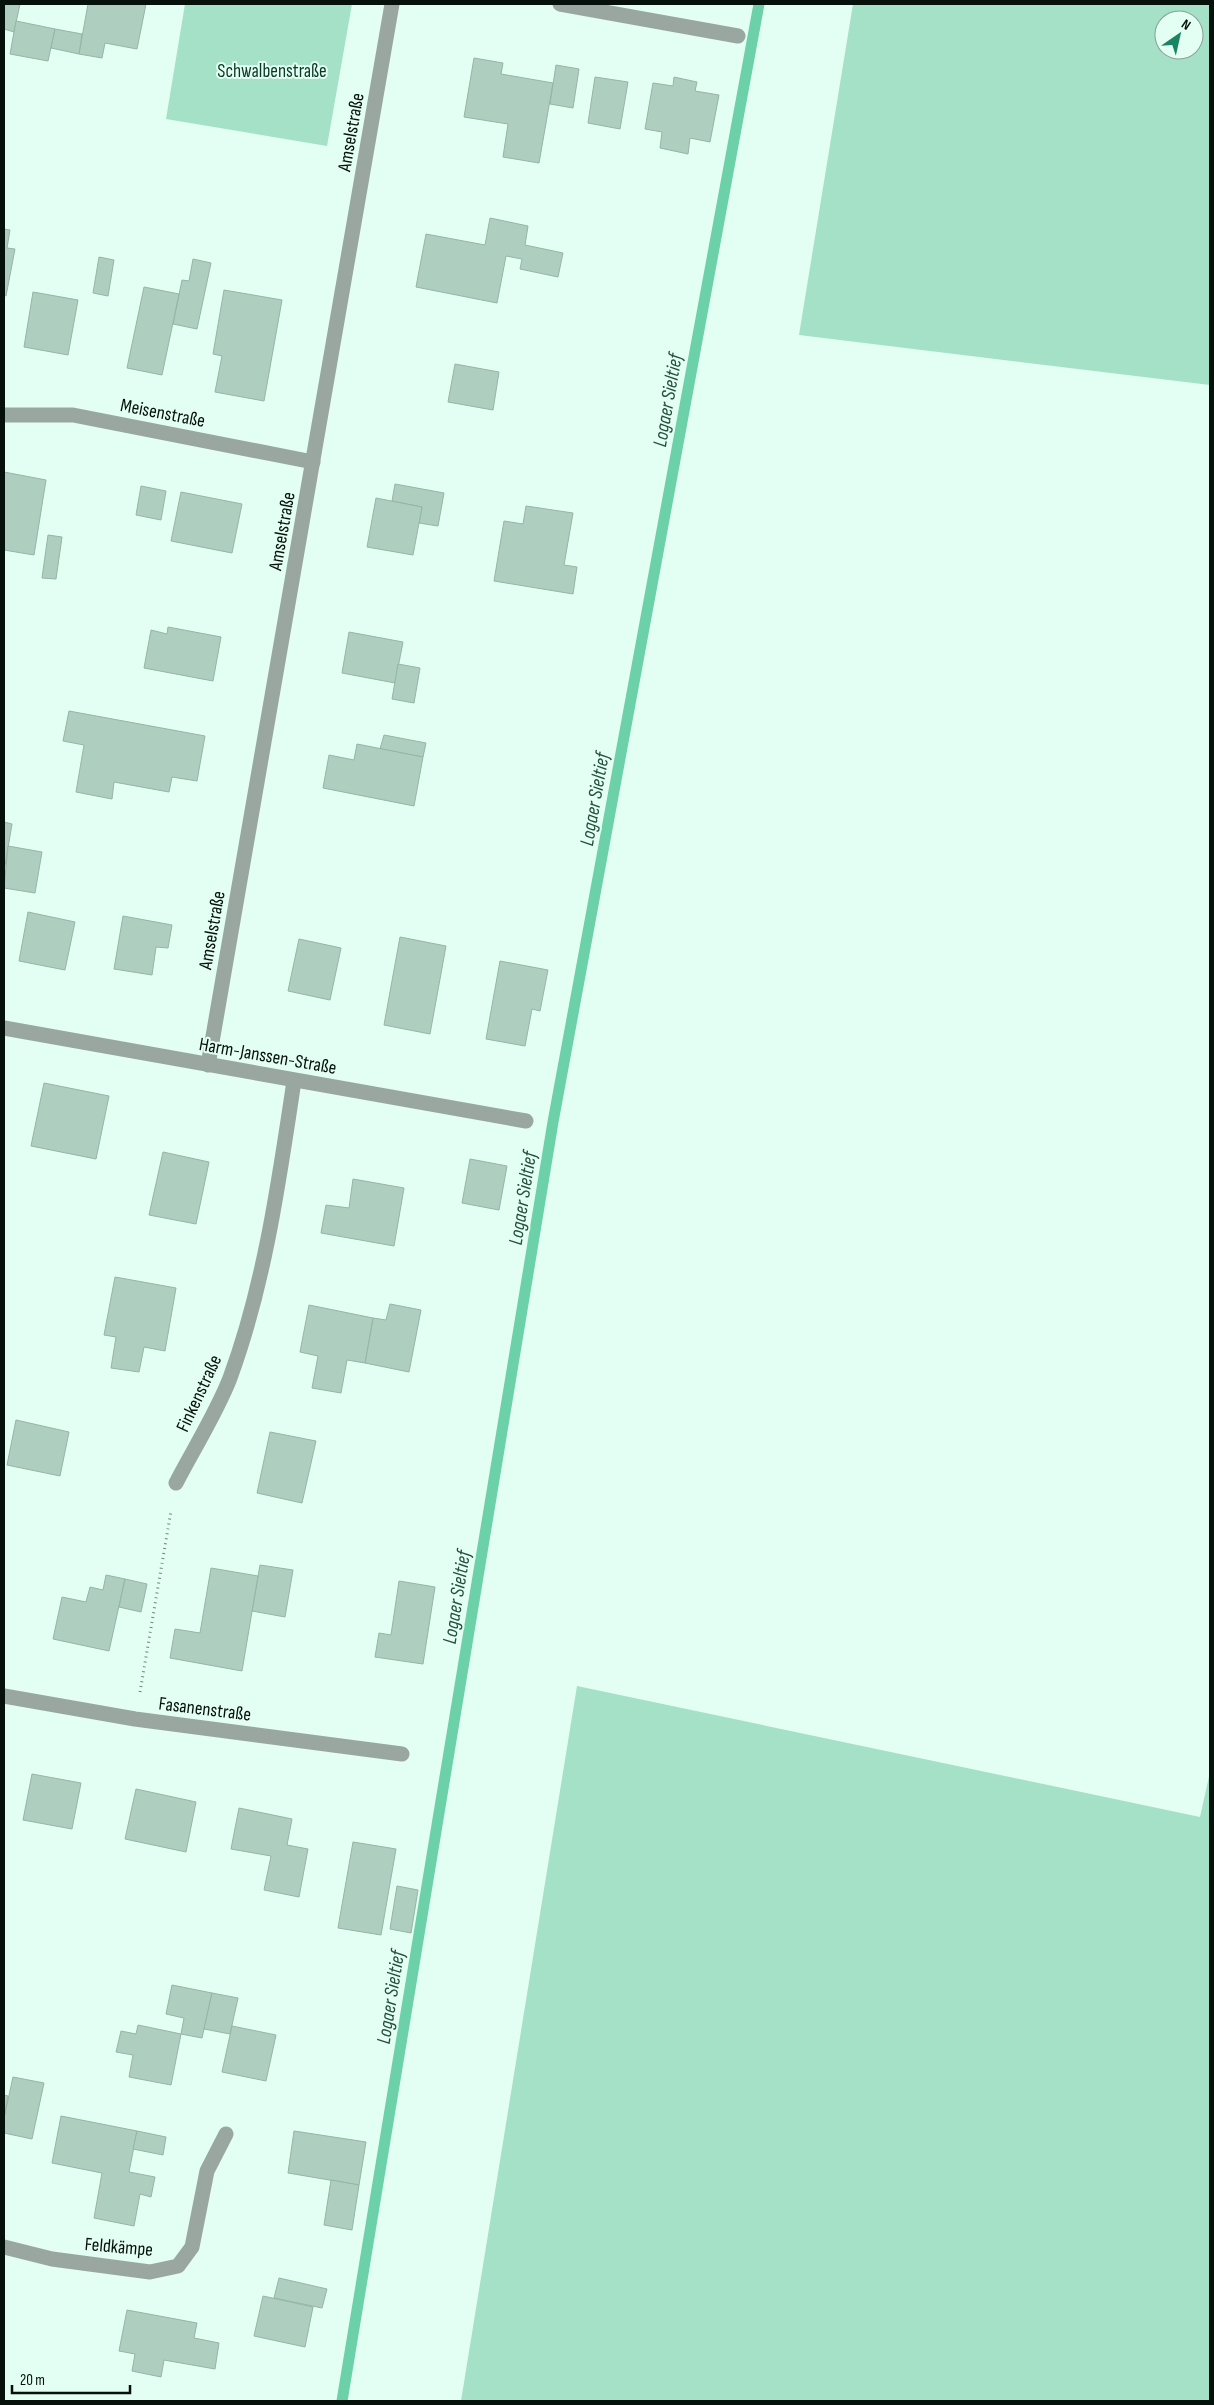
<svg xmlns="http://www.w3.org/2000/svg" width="1214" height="2405" viewBox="0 0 1214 2405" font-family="'Sofia Sans Condensed',sans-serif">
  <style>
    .green { fill: #a4e1c6; fill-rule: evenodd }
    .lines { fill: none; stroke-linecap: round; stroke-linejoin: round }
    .stream { stroke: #6cd1a8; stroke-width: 11 }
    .building { fill: #aecfbf; stroke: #95b5a6 }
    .path { stroke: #72857d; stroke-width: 3; stroke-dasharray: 1 4; stroke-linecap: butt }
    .minor { stroke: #99a7a0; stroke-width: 15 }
    .labels { text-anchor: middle; stroke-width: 4; stroke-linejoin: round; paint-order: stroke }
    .park-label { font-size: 19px; fill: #0a3828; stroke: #e3fef2 }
    .street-label { font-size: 19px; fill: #06110c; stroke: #e3fef2 }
    .water-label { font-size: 20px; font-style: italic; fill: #244f3e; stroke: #e3fef2 }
  </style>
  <rect width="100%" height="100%" fill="#e3fef2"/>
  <g class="green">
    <path d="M185 4H352L327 146 166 119Z"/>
    <path d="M853 4H1210V385L799 335ZM1164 20H1194V50H1164Z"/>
    <path d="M577 1686 1200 1817 1210 1772V2401H461Z"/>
  </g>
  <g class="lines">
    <path class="stream" d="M342 2401 553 1122 759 4"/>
  </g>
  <g class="building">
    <path d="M4 4H20L14 32 4 29Z"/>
    <path d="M88 4H146L137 49 105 43 102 58 79 54Z"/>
    <path d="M16 21 55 29 48 61 10 54Z"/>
    <path d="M55 29 82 34 79 54 51 48Z"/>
    <path d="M474 58 503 63 501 74 553 83 539 163 503 157 508 124 464 117Z"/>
    <path d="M556 65 579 69 573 108 550 104Z"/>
    <path d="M595 77 628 82 620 129 588 123Z"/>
    <path d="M674 77 697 82 695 91 719 95 710 142 690 138 688 154 660 148 662 132 645 129 653 83 673 86Z"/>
    <path d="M490 218 528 226 525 245 563 253 558 277 520 269 522 259 506 256 497 303 416 287 426 234 485 245Z"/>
    <path d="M4 229 10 230 7 248 15 249 6 296 4 295Z"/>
    <path d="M99 257 114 260 108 296 93 293Z"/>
    <path d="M193 259 211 263 197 329 173 324 182 280 189 281Z"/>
    <path d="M144 287 179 294 162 375 127 368Z"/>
    <path d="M224 290 282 300 264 401 215 392 222 356 213 354Z"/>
    <path d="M33 292 78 300 68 355 24 347Z"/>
    <path d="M455 364 499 372 493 410 448 402Z"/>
    <path d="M4 472 46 480 34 555 4 550Z"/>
    <path d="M395 484 444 493 438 526 419 523 422 507 392 501Z"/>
    <path d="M141 486 166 491 161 520 136 515Z"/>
    <path d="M181 492 242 504 232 553 171 541Z"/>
    <path d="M376 498 422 507 413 555 367 547Z"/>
    <path d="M526 506 573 513 564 565 577 567 573 594 494 581 504 521 523 524Z"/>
    <path d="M48 535 62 537 56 579 42 578Z"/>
    <path d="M168 627 221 637 213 681 144 668 151 630 167 634Z"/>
    <path d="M349 632 403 642 395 683 342 673Z"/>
    <path d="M398 664 420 668 414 703 392 699Z"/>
    <path d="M69 711 205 736 197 781 172 777 169 792 114 782 112 799 76 792 84 745 63 741Z"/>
    <path d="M384 735 426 743 423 757 380 749Z"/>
    <path d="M357 744 423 757 414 806 323 788 329 755 354 760Z"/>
    <path d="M4 822 12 824 4 872Z"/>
    <path d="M8 846 42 852 35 893 4 888Z"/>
    <path d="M28 912 75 922 65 970 19 961Z"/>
    <path d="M123 916 172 925 168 948 156 947 152 975 114 969Z"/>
    <path d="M400 937 446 946 430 1034 384 1025Z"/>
    <path d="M299 939 341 948 330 1000 288 991Z"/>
    <path d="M500 961 548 970 540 1011 532 1009 525 1046 486 1039Z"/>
    <path d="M44 1083 109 1096 96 1159 31 1146Z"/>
    <path d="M163 1152 209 1162 196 1224 149 1215Z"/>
    <path d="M470 1159 507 1166 499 1210 462 1203Z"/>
    <path d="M353 1179 404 1188 394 1246 321 1233 326 1205 349 1208Z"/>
    <path d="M115 1277 176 1288 165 1351 144 1347 139 1372 111 1368 116 1337 104 1335Z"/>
    <path d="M390 1304 421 1310 409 1372 365 1363 373 1318 386 1320Z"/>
    <path d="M309 1305 373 1318 365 1363 347 1360 341 1393 312 1388 318 1356 300 1352Z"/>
    <path d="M16 1420 69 1432 60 1476 7 1465Z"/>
    <path d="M270 1432 316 1441 302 1503 257 1493Z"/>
    <path d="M260 1565 293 1570 285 1617 252 1611Z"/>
    <path d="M211 1568 258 1576 242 1671 170 1658 175 1629 200 1633Z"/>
    <path d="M106 1575 125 1579 109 1651 53 1639 62 1597 86 1602 90 1587 103 1590Z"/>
    <path d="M125 1579 147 1584 141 1612 119 1607Z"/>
    <path d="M399 1581 435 1587 423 1664 375 1657 379 1633 391 1635Z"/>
    <path d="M32 1774 81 1783 72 1829 23 1820Z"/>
    <path d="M136 1789 196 1802 186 1852 125 1839Z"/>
    <path d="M239 1808 292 1819 287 1845 308 1849 299 1897 264 1890 271 1856 231 1849Z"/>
    <path d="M353 1842 396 1849 381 1935 338 1928Z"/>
    <path d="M397 1886 418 1890 411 1933 390 1929Z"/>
    <path d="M172 1985 212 1993 202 2038 181 2034 184 2018 166 2014Z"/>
    <path d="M212 1993 238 1998 230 2034 204 2029Z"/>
    <path d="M138 2025 181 2034 171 2085 129 2077 133 2055 116 2052 121 2031 136 2034Z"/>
    <path d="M232 2026 276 2035 266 2081 222 2072Z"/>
    <path d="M13 2077 44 2083 32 2139 4 2133V2118Z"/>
    <path d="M4 2095 8 2096 4 2118Z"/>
    <path d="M61 2116 137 2131 129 2172 155 2177 151 2197 140 2194 134 2226 94 2218 102 2173 52 2163Z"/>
    <path d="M137 2131 166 2137 163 2155 133 2149Z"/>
    <path d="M294 2131 366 2142 359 2185 288 2173Z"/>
    <path d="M331 2180 359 2185 352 2230 324 2225Z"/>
    <path d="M279 2278 327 2289 322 2308 274 2298Z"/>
    <path d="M263 2296 313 2307 305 2347 254 2336Z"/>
    <path d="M127 2310 197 2323 194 2338 219 2343 215 2369 164 2360 161 2377 132 2371 135 2354 119 2351Z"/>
  </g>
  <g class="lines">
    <path class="path" d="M140 1692 171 1511"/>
    <g class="minor">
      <path d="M560 4 738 36"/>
      <path d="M4 415H73L313 462"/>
      <path d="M4 1028 526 1121"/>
      <path d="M208 1065 392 4"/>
      <path d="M176 1483C193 1450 217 1412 230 1378 265 1283 279 1180 294 1081"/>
      <path d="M4 1696 135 1719 402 1754"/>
      <path d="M4 2247 52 2259 150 2272 178 2266 192 2247 207 2171 226 2134"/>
    </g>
  </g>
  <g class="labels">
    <g class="park-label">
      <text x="272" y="77">Schwalbenstraße</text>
    </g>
    <g class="street-label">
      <text transform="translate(350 132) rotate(-80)" y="7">Amselstraße</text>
      <text transform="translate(163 412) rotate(11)" y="7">Meisenstraße</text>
      <text transform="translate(281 531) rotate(-80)" y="7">Amselstraße</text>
      <text transform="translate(211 930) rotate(-80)" y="7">Amselstraße</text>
      <text transform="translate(268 1055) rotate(10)" y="7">Harm-Janssen-Straße</text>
      <text transform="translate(198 1393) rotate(-65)" y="7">Finkenstraße</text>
      <text transform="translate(205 1708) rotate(7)" y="7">Fasanenstraße</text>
      <text transform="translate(119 2246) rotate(5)" y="7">Feldkämpe</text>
    </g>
    <g class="water-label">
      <text transform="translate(667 400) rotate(-80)" y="7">Logaer Sieltief</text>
      <text transform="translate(594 799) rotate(-80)" y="7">Logaer Sieltief</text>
      <text transform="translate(522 1198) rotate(-81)" y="7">Logaer Sieltief</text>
      <text transform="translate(456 1597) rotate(-81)" y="7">Logaer Sieltief</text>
      <text transform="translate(390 1997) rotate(-81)" y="7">Logaer Sieltief</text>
    </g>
  </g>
  <rect width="1214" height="2405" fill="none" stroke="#06110c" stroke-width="10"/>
  <g transform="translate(1179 35) rotate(34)"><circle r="24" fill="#e3fef2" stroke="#8b9f96"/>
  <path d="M0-4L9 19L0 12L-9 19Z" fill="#198562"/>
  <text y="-8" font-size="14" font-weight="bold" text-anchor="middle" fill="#06110c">N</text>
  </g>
  <path d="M12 2385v8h118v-8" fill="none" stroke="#06110c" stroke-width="2.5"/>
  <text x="20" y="2385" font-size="15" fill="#06110c" stroke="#e3fef2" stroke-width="4" paint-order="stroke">20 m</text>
</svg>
